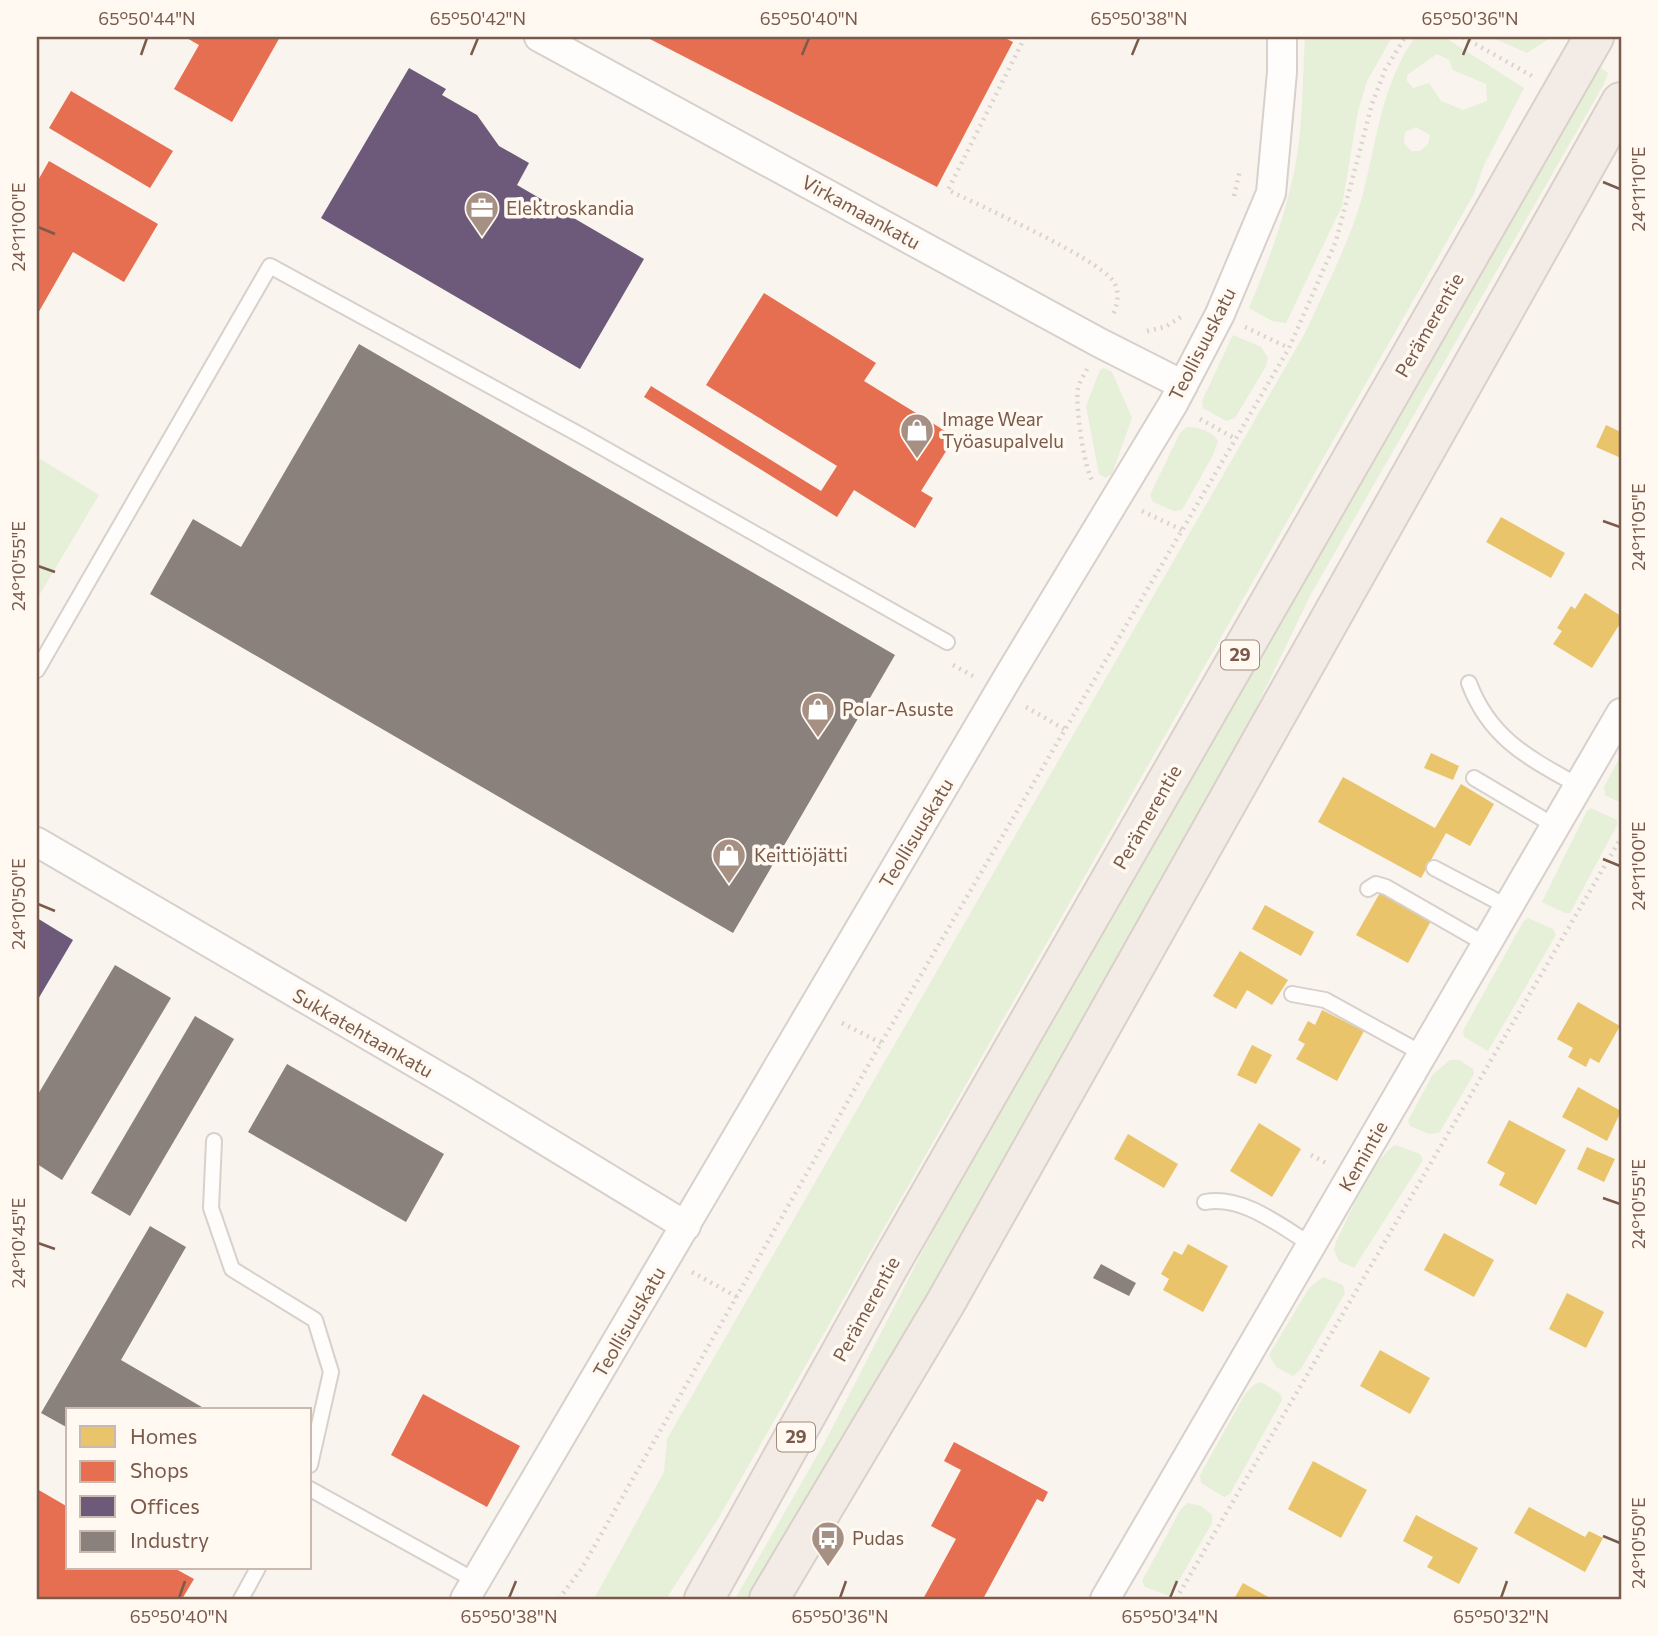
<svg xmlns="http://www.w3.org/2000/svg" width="1658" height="1636" viewBox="0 0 1658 1636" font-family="Commissioner,sans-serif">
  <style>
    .green { fill: #e6f0d8; fill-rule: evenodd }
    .homes { fill: #e9c46a }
    .shops { fill: #e76f51 }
    .offices { fill: #6d597a }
    .industry { fill: #8a817c }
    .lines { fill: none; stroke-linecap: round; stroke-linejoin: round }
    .service-casing { stroke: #d8d0ca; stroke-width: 18 }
    .minor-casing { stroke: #d8d0ca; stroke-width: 32 }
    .trunk-casing { stroke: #dad0ca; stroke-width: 42 }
    .path { stroke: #dbd3ce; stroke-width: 4.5; stroke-dasharray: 2 5; stroke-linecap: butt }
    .service { stroke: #fefdfc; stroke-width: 14 }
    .minor { stroke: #fefdfc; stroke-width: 28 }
    .trunk { stroke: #f3ece6; stroke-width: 38 }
    .ticks { fill: none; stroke: #7a5a4b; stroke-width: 2.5 }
    .labels { text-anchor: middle; stroke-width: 7; stroke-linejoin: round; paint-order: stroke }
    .shield { fill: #fff9f1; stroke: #a28a7d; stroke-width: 2 }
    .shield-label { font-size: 18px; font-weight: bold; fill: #7a5a4b }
    .poi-label { font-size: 19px; fill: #7a5a4b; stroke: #fff9f1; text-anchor: start }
    .street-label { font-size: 19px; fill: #7a5a4b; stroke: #fff9f1 }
    .neatline { fill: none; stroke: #7a5a4b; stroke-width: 2.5 }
    .ticks-label { font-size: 18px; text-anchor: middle; fill: #7a5a4b }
  </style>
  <rect width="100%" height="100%" fill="#f9f4ee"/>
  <g class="green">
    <path d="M1305 37H1392L1367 81 1358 111 1342 206 1286 323 1272 321 1249 308C1272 253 1294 193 1300 133 1303 101 1303 69 1305 37Z"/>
    <path d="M1415 37H1444L1524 88 1484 165 1474 194 718 1519 666 1599H594L664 1472 667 1439 1305 333C1326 287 1350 242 1363 194 1377 139 1382 84 1415 37ZM1437 54 1449 60 1453 70 1486 84 1487 101 1463 110 1441 101 1429 83 1413 88 1407 81V75ZM1416 127 1430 135 1428 144 1420 151H1411L1404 143 1405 132Z"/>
    <path d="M1491 37H1550V38L1527 53Z"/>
    <path d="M1601 68 1608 73 1604 84 1311 594 1238 746 955 1247 750 1599H735L825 1442 932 1233 1593 77Z"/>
    <path d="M1233 335 1261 347 1268 358 1266 366 1235 418 1226 421 1203 408 1202 401Z"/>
    <path d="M1104 368 1112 372 1132 418 1112 474 1106 478 1099 474 1086 406 1100 370Z"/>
    <path d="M1187 427C1198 427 1212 431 1218 441L1213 455 1182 510 1174 511 1153 502 1150 495 1180 433Z"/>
    <path d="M37 457 99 495 37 599Z"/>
    <path d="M1621 755V803L1605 795 1604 787Z"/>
    <path d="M1591 808 1617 820V825L1570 913H1565L1542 902 1587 811Z"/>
    <path d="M1528 918 1553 929 1556 935 1488 1051 1464 1037 1463 1031 1523 922Z"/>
    <path d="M1450 1060H1459L1473 1069 1474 1074 1439 1133 1429 1134 1410 1126 1408 1121 1433 1074Z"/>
    <path d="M1395 1145 1420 1154 1423 1160 1354 1268 1339 1261 1334 1250 1336 1242C1348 1218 1373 1158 1395 1145Z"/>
    <path d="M1323 1277 1343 1285 1345 1293 1301 1369 1293 1376 1276 1367 1269 1355 1309 1288Z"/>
    <path d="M1261 1382 1281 1394 1282 1400 1230 1494 1224 1497 1201 1483 1200 1475 1245 1394 1255 1384Z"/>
    <path d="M1188 1503 1201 1506 1212 1515V1523L1170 1596 1145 1587 1142 1581 1181 1509Z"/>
  </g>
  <g class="homes">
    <path d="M1606 425 1621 432V458L1596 447Z"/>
    <path d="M1501 517 1565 553 1551 578 1486 542Z"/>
    <path d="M1585 593 1621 616V622L1592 668 1553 644 1562 631 1557 628 1571 606 1575 609Z"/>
    <path d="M1431 753 1459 766 1453 780 1424 768Z"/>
    <path d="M1343 777 1435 828 1461 784 1494 804 1470 846 1446 833 1421 878 1318 822Z"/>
    <path d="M1381 891 1432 919 1408 963 1356 935Z"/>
    <path d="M1265 905 1314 932 1301 956 1252 929Z"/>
    <path d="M1240 951 1288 980 1272 1005 1247 990 1236 1009 1213 996Z"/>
    <path d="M1578 1002 1620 1026 1599 1063 1590 1058 1586 1067 1568 1057 1573 1048 1557 1039Z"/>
    <path d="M1322 1010 1364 1031 1337 1081 1296 1059 1305 1044 1298 1040 1308 1021 1315 1025Z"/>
    <path d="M1252 1045 1272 1055 1256 1084 1237 1075Z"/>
    <path d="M1578 1087 1621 1111 1607 1141 1562 1117Z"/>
    <path d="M1509 1120 1566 1150 1536 1205 1499 1185 1505 1173 1487 1163Z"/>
    <path d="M1259 1123 1301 1149 1272 1197 1230 1171Z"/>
    <path d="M1128 1134 1178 1164 1164 1188 1114 1159Z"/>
    <path d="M1587 1147 1615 1159 1604 1182 1577 1169Z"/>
    <path d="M1444 1233 1494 1260 1474 1297 1424 1270Z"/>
    <path d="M1188 1244 1228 1266 1203 1312 1163 1290 1169 1279 1161 1274 1174 1251 1182 1255Z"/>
    <path d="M1567 1293 1604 1312 1586 1348 1549 1329Z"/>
    <path d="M1380 1350 1430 1378 1410 1414 1360 1386Z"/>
    <path d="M1313 1461 1367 1490 1341 1538 1288 1509Z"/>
    <path d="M1529 1507 1585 1537 1589 1531 1603 1538 1585 1572 1514 1533Z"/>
    <path d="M1416 1515 1478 1548 1459 1584 1427 1567 1433 1557 1403 1541Z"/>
    <path d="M1243 1583 1272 1599H1234Z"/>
  </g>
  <g class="shops">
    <path d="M185 37H280L232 122 174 89 199 45Z"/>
    <path d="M646 37H1003L1013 42 937 187Z"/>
    <path d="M71 91 173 151 150 188 49 128Z"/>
    <path d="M49 161 158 224 124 282 73 252 37 315V182Z"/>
    <path d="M764 293 876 363 864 381 955 437 921 491 933 498 915 528 854 490 837 517 644 397 651 386 821 491 837 466 706 385Z"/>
    <path d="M423 1394 520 1446 487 1507 391 1455Z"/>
    <path d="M954 1442 1048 1492 1043 1502 1037 1499 983 1599H923L956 1539 931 1526 961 1470 944 1461Z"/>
    <path d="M37 1489 68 1507V1568H174L194 1579 182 1599H37Z"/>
  </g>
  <g class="offices">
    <path d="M409 68 446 89 442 95 477 115 499 146 529 163 517 185 644 259 580 369 321 218Z"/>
    <path d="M37 918 73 940 37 1001Z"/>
  </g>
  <g class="industry">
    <path d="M359 344 895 655 733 933 150 594 193 519 241 547Z"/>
    <path d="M115 965 171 998 62 1180 37 1164V1096Z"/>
    <path d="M195 1016 234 1039 130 1216 91 1193Z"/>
    <path d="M287 1064 444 1154 406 1222 248 1132Z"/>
    <path d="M150 1226 186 1247 121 1360 207 1410H68V1428L41 1413Z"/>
    <path d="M1101 1264 1136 1283 1129 1296 1093 1278Z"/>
  </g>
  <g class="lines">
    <g class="service-casing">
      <g id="service">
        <path d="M37 670 270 266 582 436 947 642"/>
        <path d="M1469 683C1490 739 1529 758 1579 786"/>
        <path d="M1474 778 1555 826"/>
        <path d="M1434 868 1508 907"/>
        <path d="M1368 889 1376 884 1386 887 1487 945"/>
        <path d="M1292 994 1325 1000 1423 1054"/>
        <path d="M214 1141 211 1208 232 1269 315 1320 331 1372 310 1465"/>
        <path d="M1205 1202C1243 1195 1280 1226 1312 1245"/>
        <path d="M310 1489 476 1581"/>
        <path d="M241 1599 258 1568"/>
      </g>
    </g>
    <g class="minor-casing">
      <g id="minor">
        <path d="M539 37 1100 343 1183 385"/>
        <path d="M37 842 462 1090 686 1226"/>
        <path d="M465 1599 1008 677 1173 404 1220 314 1271 193 1282 72V37"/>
        <path d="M1105 1599 1621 713"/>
      </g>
    </g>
    <g class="trunk-casing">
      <g id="trunk">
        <path d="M704 1599 885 1273 1594 37"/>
        <path d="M769 1599 946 1302 1621 102"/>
      </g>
    </g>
    <g class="path">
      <path d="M1025 37 948 190C980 206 1096 257 1113 281 1121 292 1117 306 1112 317"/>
      <path d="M1463 37 1532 76"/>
      <path d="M1234 196 1240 170"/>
      <path d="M1245 327 1289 348"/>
      <path d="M1147 331 1165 327 1184 315"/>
      <path d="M1087 369C1084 375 1079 382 1078 389 1075 405 1084 469 1093 482"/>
      <path d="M1200 419 1236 439"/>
      <path d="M1142 511 1182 530"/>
      <path d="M953 665 973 676"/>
      <path d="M1026 707 1064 729"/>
      <path d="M842 1023 881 1043"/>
      <path d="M1311 1155 1326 1163"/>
      <path d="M692 1272 737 1297"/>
      <path d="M559 1599 582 1568 881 1043 1289 348 1336 241 1372 104 1385 70 1405 37"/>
      <path d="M1176 1599 1621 838"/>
    </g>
    <use href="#service" class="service"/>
    <use href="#minor" class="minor"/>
    <use href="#trunk" class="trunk"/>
  </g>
  <path class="ticks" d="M141 55 147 38M471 55 478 38M802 55 809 38M1132 55 1139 38M1463 55 1470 38M1603 182 1620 189M38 227 55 234M1603 521 1620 527M38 566 55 572M1603 859 1620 866M38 904 55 911M1603 1198 1620 1204M38 1243 55 1249M1603 1536 1620 1543M179 1598 185 1581M509 1598 516 1581M840 1598 846 1581M1170 1598 1177 1581M1501 1598 1507 1581"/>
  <defs>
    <g id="office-pin" transform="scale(1.75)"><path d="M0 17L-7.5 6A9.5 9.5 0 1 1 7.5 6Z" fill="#a69084" stroke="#fff9f1"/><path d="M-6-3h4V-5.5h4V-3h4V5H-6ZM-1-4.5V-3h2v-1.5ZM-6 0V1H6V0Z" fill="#fff"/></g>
    <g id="shop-pin" transform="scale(1.75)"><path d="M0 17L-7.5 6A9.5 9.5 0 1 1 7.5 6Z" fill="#a69084" stroke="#fff9f1"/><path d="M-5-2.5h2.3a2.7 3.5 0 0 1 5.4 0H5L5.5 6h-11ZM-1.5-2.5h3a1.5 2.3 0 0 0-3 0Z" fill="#fff"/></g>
    <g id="bus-pin" transform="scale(1.75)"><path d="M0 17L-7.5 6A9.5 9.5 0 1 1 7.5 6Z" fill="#a69084" stroke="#fff9f1"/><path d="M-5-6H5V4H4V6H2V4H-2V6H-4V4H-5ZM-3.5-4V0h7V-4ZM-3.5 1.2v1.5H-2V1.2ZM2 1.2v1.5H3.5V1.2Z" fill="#fff"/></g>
  </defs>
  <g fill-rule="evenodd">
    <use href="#office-pin" x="482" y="208"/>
    <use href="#shop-pin" x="917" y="430"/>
    <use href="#shop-pin" x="818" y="709"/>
    <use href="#shop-pin" x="729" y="855"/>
    <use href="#bus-pin" x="828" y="1538"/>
  </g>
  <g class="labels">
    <g class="shield">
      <rect x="1221" y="640.5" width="38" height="29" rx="5"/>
      <rect x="777" y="1422.5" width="38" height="29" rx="5"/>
    </g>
    <g class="shield-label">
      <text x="1240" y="661">29</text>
      <text x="796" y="1443">29</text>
    </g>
    <g class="poi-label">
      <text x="506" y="215">Elektroskandia</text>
      <text x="942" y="426">Image Wear<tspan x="942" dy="22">Työasupalvelu</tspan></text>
      <text x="842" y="716">Polar-Asuste</text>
      <text x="754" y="862">Keittiöjätti</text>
      <text x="852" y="1545">Pudas</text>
    </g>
    <g class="street-label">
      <text transform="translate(861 212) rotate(29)" y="7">Virkamaankatu</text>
      <text transform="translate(1429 325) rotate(-60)" y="7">Perämerentie</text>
      <text transform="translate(1202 344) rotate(-63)" y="7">Teollisuuskatu</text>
      <text transform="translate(1147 817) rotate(-60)" y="7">Perämerentie</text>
      <text transform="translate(916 833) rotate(-59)" y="7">Teollisuuskatu</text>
      <text transform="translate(363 1033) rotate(30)" y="7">Sukkatehtaankatu</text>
      <text transform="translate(1363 1156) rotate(-60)" y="7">Kemintie</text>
      <text transform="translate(866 1309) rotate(-61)" y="7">Perämerentie</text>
      <text transform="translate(629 1322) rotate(-60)" y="7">Teollisuuskatu</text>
    </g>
  </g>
  <rect width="1658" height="1636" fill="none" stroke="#fff9f1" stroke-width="77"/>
  <rect x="66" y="1408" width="245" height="161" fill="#fff9f1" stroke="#cab9af" stroke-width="2"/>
  <rect x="80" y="1426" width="35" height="21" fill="#e9c46a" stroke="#cab9af" stroke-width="2"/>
  <text x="130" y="1444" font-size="21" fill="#7a5a4b">Homes</text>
  <rect x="80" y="1461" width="35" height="21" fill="#e76f51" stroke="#cab9af" stroke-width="2"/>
  <text x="130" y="1478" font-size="21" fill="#7a5a4b">Shops</text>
  <rect x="80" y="1496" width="35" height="21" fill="#6d597a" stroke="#cab9af" stroke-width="2"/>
  <text x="130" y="1514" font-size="21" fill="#7a5a4b">Offices</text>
  <rect x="80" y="1531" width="35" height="21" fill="#8a817c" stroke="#cab9af" stroke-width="2"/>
  <text x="130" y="1548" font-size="21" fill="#7a5a4b">Industry</text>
  <rect x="38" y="38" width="1582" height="1560" class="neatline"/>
  <g class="ticks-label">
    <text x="147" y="25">65°50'44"N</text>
    <text x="478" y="25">65°50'42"N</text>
    <text x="809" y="25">65°50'40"N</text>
    <text x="1139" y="25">65°50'38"N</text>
    <text x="1470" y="25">65°50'36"N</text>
    <text transform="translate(1639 189) rotate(-90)" y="6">24°11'10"E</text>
    <text transform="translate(19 227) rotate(-90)" y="6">24°11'00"E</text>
    <text transform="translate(1639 527) rotate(-90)" y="6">24°11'05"E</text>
    <text transform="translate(19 566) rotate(-90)" y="6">24°10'55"E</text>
    <text transform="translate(1639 866) rotate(-90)" y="6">24°11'00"E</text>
    <text transform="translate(19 904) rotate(-90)" y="6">24°10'50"E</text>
    <text transform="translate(1639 1204) rotate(-90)" y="6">24°10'55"E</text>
    <text transform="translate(19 1243) rotate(-90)" y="6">24°10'45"E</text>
    <text transform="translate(1639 1543) rotate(-90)" y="6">24°10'50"E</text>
    <text x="179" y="1623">65°50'40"N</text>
    <text x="509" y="1623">65°50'38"N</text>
    <text x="840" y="1623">65°50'36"N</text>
    <text x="1170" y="1623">65°50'34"N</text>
    <text x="1501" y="1623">65°50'32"N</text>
  </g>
</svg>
